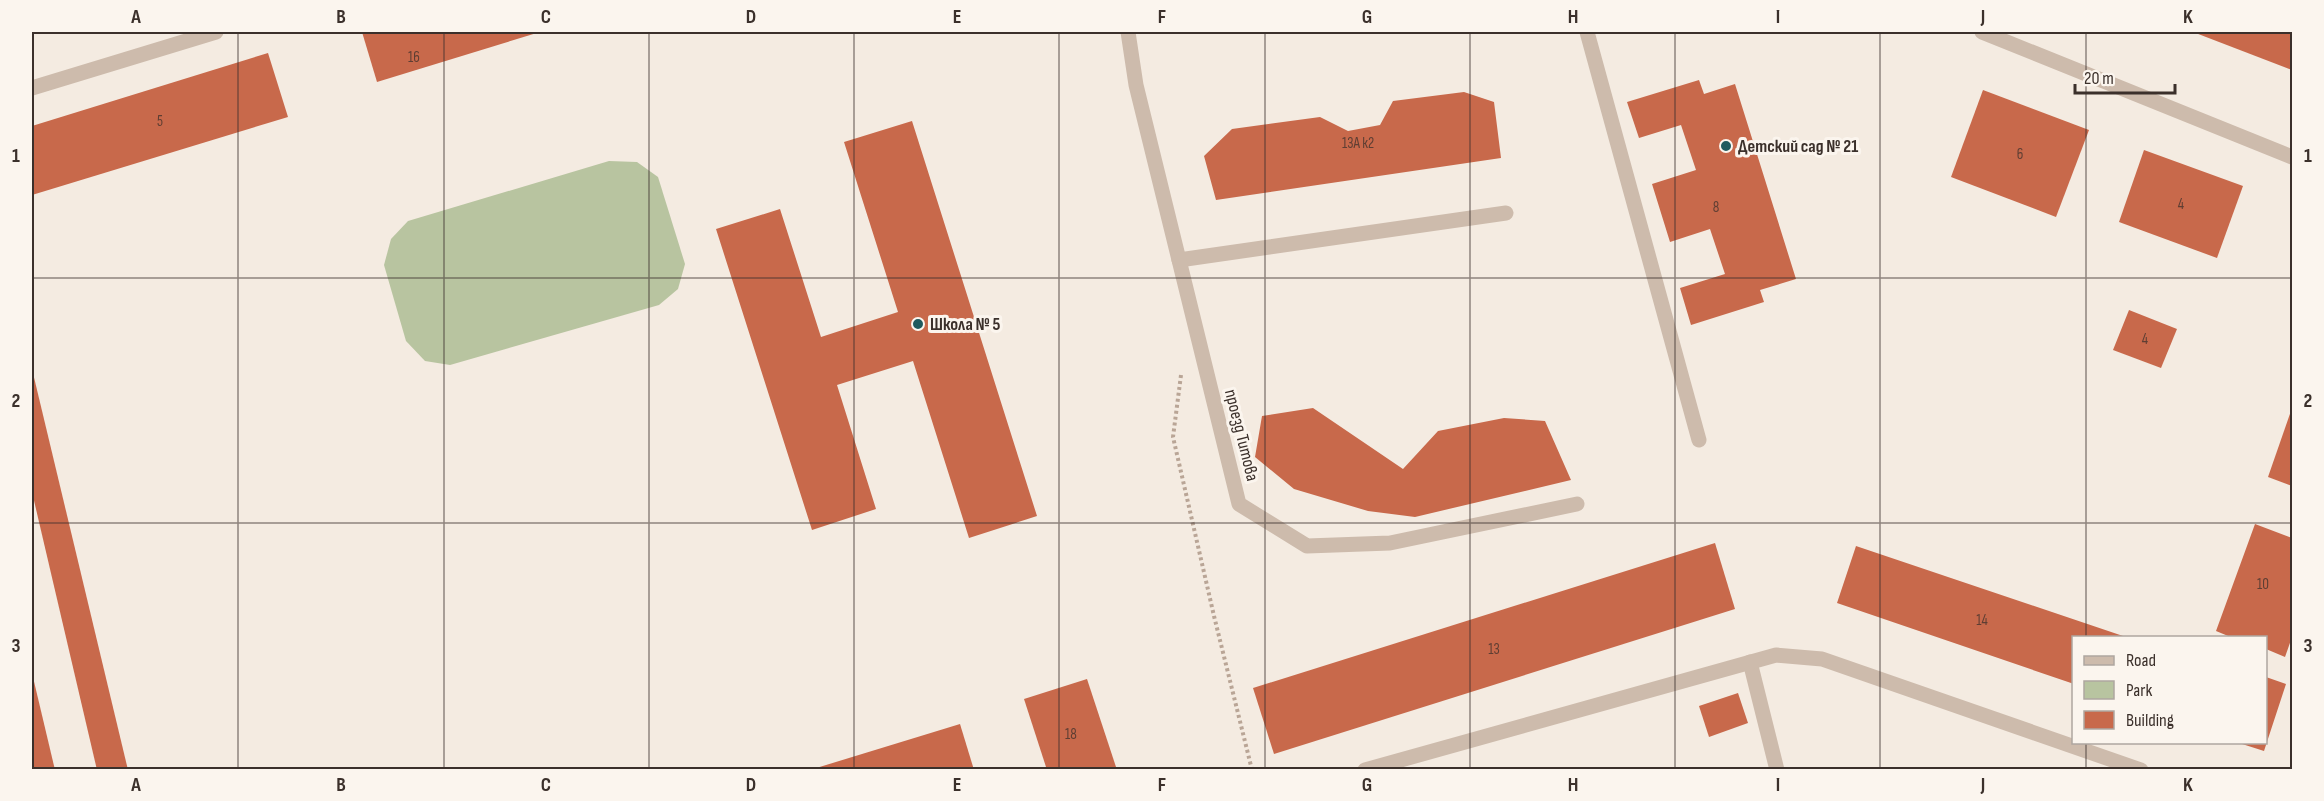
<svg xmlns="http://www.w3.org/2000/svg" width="2324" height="801" viewBox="0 0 2324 801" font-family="'Sofia Sans Condensed',sans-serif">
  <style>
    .green { fill: #b8c4a0 }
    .building { fill: #c8694b }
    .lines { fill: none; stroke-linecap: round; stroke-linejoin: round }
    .path { stroke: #b9a596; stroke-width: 4; stroke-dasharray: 3 3; stroke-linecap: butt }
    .lane { stroke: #cdbbac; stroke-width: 15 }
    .street { stroke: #cdbbac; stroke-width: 15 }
    .grid { fill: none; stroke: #3b302b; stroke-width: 1.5; stroke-opacity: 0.55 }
    .poi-dot { fill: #1f5a5e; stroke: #fbf5ee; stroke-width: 2 }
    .labels { text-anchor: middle; stroke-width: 6; stroke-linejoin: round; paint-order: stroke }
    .number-label { font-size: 15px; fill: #5e3e33 }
    .poi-label { font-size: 18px; font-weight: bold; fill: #3b302b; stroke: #fbf5ee; text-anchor: start }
    .street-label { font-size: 18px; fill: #3b302b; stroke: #fbf5ee }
    .neatline { fill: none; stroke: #3b302b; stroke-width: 2 }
    .grid-label { font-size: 20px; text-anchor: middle; font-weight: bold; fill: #3b302b }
  </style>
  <rect width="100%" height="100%" fill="#f4ebe1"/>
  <path class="green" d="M609 161 637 162 658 177 685 264 678 289 659 305 450 365 425 361 406 341 384 265 391 239 408 221Z"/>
  <g class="building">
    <path d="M362 32H540L377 82Z"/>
    <path d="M2193 32H2292V70Z"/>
    <path d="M268 53 288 117 32 195V126Z"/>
    <path d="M1699 80 1704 94 1735 84 1796 279 1760 290 1764 302 1691 325 1680 288 1725 274 1710 229 1670 242 1652 184 1696 170 1681 125 1639 138 1627 102Z"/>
    <path d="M1983 90 2089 130 2056 217 1951 177Z"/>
    <path d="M1464 92 1494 102 1501 158 1216 200 1204 156 1232 129 1320 117 1348 131 1380 125 1393 101Z"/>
    <path d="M912 121 1037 516 969 538 913 361 837 385 876 509 812 530 716 229 780 209 821 337 898 312 844 142Z"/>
    <path d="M2144 150 2243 186 2217 258 2119 222Z"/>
    <path d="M2129 310 2177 329 2161 368 2113 350Z"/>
    <path d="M32 369 128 770H97L32 492Z"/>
    <path d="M1313 408 1403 469 1438 431 1504 418 1545 421 1571 480 1415 517 1368 511 1294 489 1255 457 1262 416Z"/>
    <path d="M2292 408V486L2268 477Z"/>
    <path d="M2255 524 2292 538V637L2285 657 2266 649V638H2233L2216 631Z"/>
    <path d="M1715 543 1735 609 1274 754 1253 688Z"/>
    <path d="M1856 546 2126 637V638H2074V684L1837 603Z"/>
    <path d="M32 673 55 770H32Z"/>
    <path d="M2266 677 2286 684 2264 751 2239 743 2266 742Z"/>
    <path d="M1087 679 1117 770H1047L1024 699Z"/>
    <path d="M1738 693 1748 723 1709 737 1699 706Z"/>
    <path d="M960 724 974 770H813V769Z"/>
  </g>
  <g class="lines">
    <path class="path" d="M1181 375 1173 437 1214 616 1252 770"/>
    <g class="lane">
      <path d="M1587 32 1699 440"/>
      <path d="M32 88 216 32"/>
      <path d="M1179 260 1506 213"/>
      <path d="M1750 662 1777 770"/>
      <path d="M1365 770 1776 655 1822 659 2141 770"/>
    </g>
    <g class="street">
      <path d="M1128 32 1136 85 1239 504 1307 546 1390 543 1577 504"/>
      <path d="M1982 32 2292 157"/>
    </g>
  </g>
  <path class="grid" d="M238 32V770M444 32V770M649 32V770M854 32V770M1059 32V770M1265 32V770M1470 32V770M1675 32V770M1880 32V770M2086 32V638M32 278H2292M32 523H2292M2086 742V770"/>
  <g class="poi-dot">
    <circle cx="1726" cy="146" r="6"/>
    <circle cx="918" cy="324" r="6"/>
  </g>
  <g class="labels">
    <g class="number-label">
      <text x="414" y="62">16</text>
      <text x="160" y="126">5</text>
      <text x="1358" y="148">13А к2</text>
      <text x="2020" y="159">6</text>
      <text x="2181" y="209">4</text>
      <text x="1716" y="212">8</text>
      <text x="2145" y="344">4</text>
      <text x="2263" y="589">10</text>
      <text x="1982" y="625">14</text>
      <text x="1494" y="654">13</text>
      <text x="1071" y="739">18</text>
    </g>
    <g class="poi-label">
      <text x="1738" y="152">Детский сад № 21</text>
      <text x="930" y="330">Школа № 5</text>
    </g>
    <g class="street-label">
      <text transform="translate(1242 435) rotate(76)" y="6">проезд Титова</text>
    </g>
  </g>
  <rect width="2324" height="801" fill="none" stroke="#fbf5ee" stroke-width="66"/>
  <rect x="2072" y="636" width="195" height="108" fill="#fbf5ee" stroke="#aea6a0" stroke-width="1.5"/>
  <rect x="2084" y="656" width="30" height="9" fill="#cdbbac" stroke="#aea6a0" stroke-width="1.5"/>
  <text x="2126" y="666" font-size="18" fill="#3b302b">Road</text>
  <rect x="2084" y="681" width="30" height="18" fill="#b8c4a0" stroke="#aea6a0" stroke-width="1.5"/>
  <text x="2126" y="696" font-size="18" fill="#3b302b">Park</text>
  <rect x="2084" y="711" width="30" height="18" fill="#c8694b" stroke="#aea6a0" stroke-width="1.5"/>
  <text x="2126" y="726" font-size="18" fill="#3b302b">Building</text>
  <path d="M2075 84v9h100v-9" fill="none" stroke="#3b302b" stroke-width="3"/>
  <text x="2084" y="84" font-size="18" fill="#3b302b" stroke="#fbf5ee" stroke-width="4.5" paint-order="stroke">20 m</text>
  <rect x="33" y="33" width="2258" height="735" class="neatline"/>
  <g class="grid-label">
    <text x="136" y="23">A</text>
    <text x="341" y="23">B</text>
    <text x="546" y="23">C</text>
    <text x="751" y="23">D</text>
    <text x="957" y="23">E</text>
    <text x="1162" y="23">F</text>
    <text x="1367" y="23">G</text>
    <text x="1573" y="23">H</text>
    <text x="1778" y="23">I</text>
    <text x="1983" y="23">J</text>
    <text x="2188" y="23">K</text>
    <text x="16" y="162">1</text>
    <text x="2308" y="162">1</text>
    <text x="16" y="407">2</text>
    <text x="2308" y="407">2</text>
    <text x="16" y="652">3</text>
    <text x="2308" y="652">3</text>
    <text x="136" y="791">A</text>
    <text x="341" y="791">B</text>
    <text x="546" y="791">C</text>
    <text x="751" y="791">D</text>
    <text x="957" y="791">E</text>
    <text x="1162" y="791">F</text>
    <text x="1367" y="791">G</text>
    <text x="1573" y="791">H</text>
    <text x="1778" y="791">I</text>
    <text x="1983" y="791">J</text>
    <text x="2188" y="791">K</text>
  </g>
</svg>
